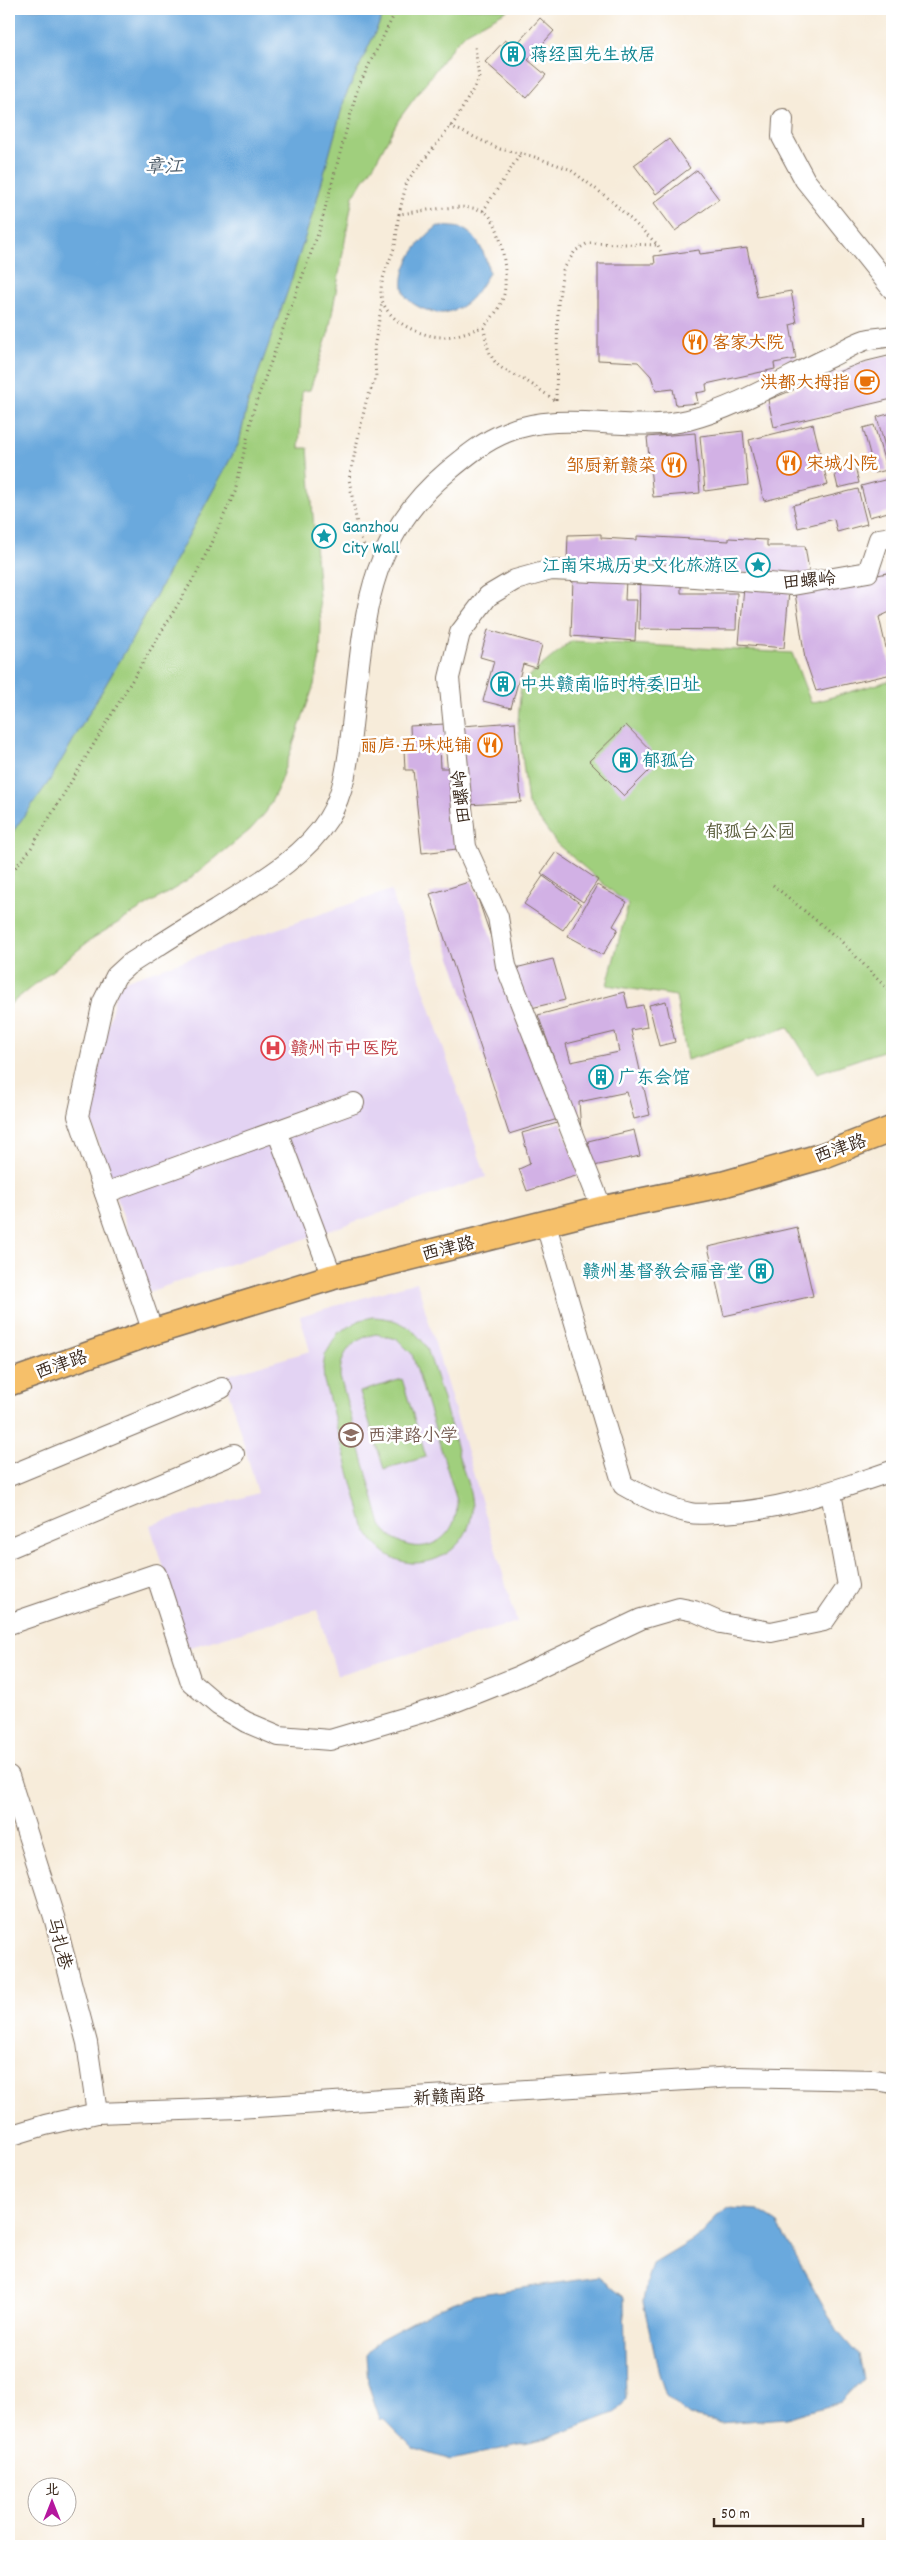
<svg xmlns="http://www.w3.org/2000/svg" width="901" height="2555" viewBox="0 0 901 2555" font-family="Dekko,'LXGW WenKai TC',sans-serif">
  <style>
    .built { fill: #e3d3f3 }
    .green { fill: #a0cf7d; stroke: #6e7c4e; fill-rule: evenodd }
    .water { fill: #6aa9dd; stroke: #526a7e }
    .building { fill: #d2b1e5; fill-rule: evenodd }
    .lines { fill: none; stroke-linecap: round; stroke-linejoin: round }
    .minor-casing { stroke: #7d6e60; stroke-width: 22 }
    .major-casing { stroke: #7d6e60; stroke-width: 28 }
    .path { stroke: #7d6e60; stroke-width: 3; stroke-dasharray: 1 4; stroke-linecap: butt }
    .minor { stroke: #fff; stroke-width: 20 }
    .major { stroke: #f6c06b; stroke-width: 25 }
    .labels { text-anchor: middle; stroke-width: 5; stroke-linejoin: round; paint-order: stroke }
    .culture-label { font-size: 18px; fill: #0d838f; stroke: #fff; text-anchor: start }
    .food-label { font-size: 18px; fill: #c56008; stroke: #fff; text-anchor: end }
    .street-label { font-size: 18px; fill: #3b2a1e; stroke: #fff }
    .park-label { font-size: 18px; fill: #595c3a; stroke: #fff }
    .health-label { font-size: 18px; fill: #be3a42; stroke: #fff; text-anchor: start }
    .education-label { font-size: 18px; fill: #785e54; stroke: #fff; text-anchor: start }
    .water-label { font-size: 19px; font-style: italic; fill: #4e5d6a; stroke: #fff }
  </style>
  <rect width="100%" height="100%" fill="#fff"/>
  <filter id="ink" filterUnits="userSpaceOnUse"><feTurbulence type="fractalNoise" baseFrequency=".02" numOctaves="2"/><feDisplacementMap in="SourceGraphic" scale="10" xChannelSelector="R" yChannelSelector="G"/><feConvolveMatrix kernelMatrix="1 2 1 2 8 2 1 2 1" color-interpolation-filters="sRGB"/></filter>
  <filter id="wash" filterUnits="userSpaceOnUse"><feTurbulence type="fractalNoise" baseFrequency=".0096" numOctaves="4" result="noise"/><feDisplacementMap in="SourceGraphic" scale="20" xChannelSelector="R" yChannelSelector="G"/><feGaussianBlur stdDeviation="1.12" result="paint"/><feColorMatrix in="noise" values="0 0 0 0 0 0 0 0 0 0 0 0 0 0 0 0 0 1.4 0 .05"/><feComposite in="paint" operator="in"/></filter>
  <g filter="url(#wash)">
    <rect width="100%" height="100%" fill="#f7ecda"/>
    <g class="built">
      <path d="M391 890 486 1177 148 1292 88 1112 118 983Z"/>
      <path d="M417 1282 517 1622 337 1675 317 1610 187 1648 150 1525 258 1493 224 1376 310 1351 300 1316Z"/>
    </g>
    <g class="green">
      <path d="M386 9H510L467 32 453 46 399 119 375 163 353 196 329 331 310 390 302 391 299 448H308L321 624 320 657 314 685 277 790 266 812 250 830 187 881 93 938 9 1005V837L50 780 130 643 239 443 248 402 288 290 316 203 345 97Z"/>
      <path d="M571 641 792 653 811 703 892 680V1048L817 1073 788 1027 687 1060 676 996 607 985 628 905 557 844 528 804 518 722 521 683Z"/>
      <path d="M373 1317C398 1318 414 1327 427 1348 439 1384 449 1420 459 1457 464 1474 473 1494 472 1512 469 1543 442 1564 412 1563 389 1561 373 1545 364 1526L324 1381 323 1368 325 1355 338 1333 360 1320ZM376 1334 397 1339 412 1354 457 1501C459 1548 407 1563 381 1525L340 1377C340 1353 352 1339 376 1334Z"/>
      <path d="M402 1379 426 1457 384 1469 360 1392Z"/>
    </g>
    <g class="water">
      <path d="M9 9H386L345 97 316 203 288 290 248 402 239 443 130 643 50 780 9 837Z"/>
      <path d="M438 226C445 227 458 226 465 230 479 238 487 258 489 273 482 284 474 299 462 306 458 309 449 312 444 313 432 314 407 305 404 292 397 268 420 239 438 226Z"/>
      <path d="M729 2208 758 2210 777 2222 838 2332 858 2355 863 2379 841 2402 786 2418 720 2423 689 2416 666 2396 659 2374 643 2302 646 2284 653 2264 703 2234 716 2217Z"/>
      <path d="M598 2277 624 2297 626 2399 614 2413 546 2439 451 2460 412 2448 384 2420 380 2419 368 2384 366 2355 379 2340 439 2308 474 2295Z"/>
    </g>
    <g id="blocks">
      <g class="building">
        <path d="M540 18 554 31 528 60 546 75 526 98 485 62 505 40 514 47Z"/>
        <path d="M669 139 690 168 656 194 634 165Z"/>
        <path d="M697 170 719 199 675 231 654 203Z"/>
        <path d="M747 248 757 297 791 291 797 323 790 325 796 359 774 363 775 369 706 384 707 391 696 393 698 403 676 405 673 389 656 391 651 376 638 362 598 360V264H655L654 256 699 250 700 254Z"/>
        <path d="M892 355V399L774 427 768 400 863 362Z"/>
        <path d="M892 413V473L877 417Z"/>
        <path d="M813 424 828 485 764 501 749 440Z"/>
        <path d="M874 425 887 470 875 473 863 428Z"/>
        <path d="M743 431 748 485 705 491 700 436Z"/>
        <path d="M695 433 700 493 653 497 647 437Z"/>
        <path d="M854 462 859 483 838 488 833 467Z"/>
        <path d="M892 478V511L869 517 861 486Z"/>
        <path d="M858 489 867 524 837 532 834 519 798 528 793 505Z"/>
        <path d="M601 534V538L637 540V536L729 541V538L767 540V546H805L810 577 567 562 568 535Z"/>
        <path d="M887 573 892 596V611L879 617 892 674 816 691 805 659 795 593Z"/>
        <path d="M573 578 626 579 625 600H637L635 641 571 636Z"/>
        <path d="M640 578 681 579V593H737L736 630 639 629Z"/>
        <path d="M744 587 789 591 784 648 739 644Z"/>
        <path d="M488 630 542 645 536 668 523 664 511 708 483 701 494 661 480 657Z"/>
        <path d="M515 722 521 802 466 805 462 726Z"/>
        <path d="M445 724 446 745 439 746 440 768H448L457 849 422 853 413 770H405L404 749 411 748 410 726Z"/>
        <path d="M626 725 660 760 624 796 589 761Z"/>
        <path d="M556 852 598 880 583 902 541 873Z"/>
        <path d="M543 876 581 904 563 930 524 904Z"/>
        <path d="M472 881 511 996 561 1118 509 1134 430 894Z"/>
        <path d="M597 885 627 902 613 926 618 929 603 955 568 936Z"/>
        <path d="M553 959 565 1000 527 1009 511 969Z"/>
        <path d="M624 992 628 1008 643 1005 647 1027 631 1030 650 1115 634 1119 627 1092 579 1102 581 1132 538 1015ZM615 1032 619 1052 571 1062 566 1044Z"/>
        <path d="M666 1001 675 1042 659 1046 649 1005Z"/>
        <path d="M561 1122 579 1175 527 1191 519 1169 530 1164 522 1133Z"/>
        <path d="M634 1130 640 1156 594 1166 588 1141Z"/>
        <path d="M797 1227 813 1296 724 1316 708 1247Z"/>
      </g>
    </g>
  </g>
  <g filter="url(#ink)">
    <use href="#blocks" fill-opacity="0" stroke="#7d6e60" stroke-width="1"/>
    <g class="lines">
      <g class="minor-casing">
        <g id="minor">
          <path d="M783 119 782 137 805 180 892 289"/>
          <path d="M277 1131 332 1277"/>
          <path d="M105 1193 354 1103"/>
          <path d="M602 1209 506 966 498 917 466 847 449 678 460 633 488 596 515 580 551 570 682 576 793 585 868 572 879 539 892 537"/>
          <path d="M546 1225 623 1485C644 1497 667 1508 690 1513 699 1515 709 1513 717 1513 779 1512 835 1490 892 1471"/>
          <path d="M153 1332 78 1116 103 1002 116 976 128 965C158 946 187 927 217 909 256 884 303 859 328 819 347 789 349 751 353 717 365 618 365 541 447 472 465 457 484 441 507 432 564 409 629 434 688 420 736 408 785 378 830 357 841 352 853 344 865 340 873 338 883 338 892 336"/>
          <path d="M9 1476 222 1388"/>
          <path d="M9 1548 234 1454"/>
          <path d="M9 1624 156 1574 191 1682 218 1705 246 1722 279 1736 330 1740 447 1705 520 1676 641 1619 679 1608 694 1611 721 1623 771 1632 824 1621 848 1586 831 1493"/>
          <path d="M9 1776 54 1917 87 2043 97 2113"/>
          <path d="M9 2136 45 2125 97 2113 238 2108 735 2077 875 2080 892 2083"/>
        </g>
      </g>
      <g class="major-casing">
        <path id="major" d="M9 1383 153 1332 332 1277 602 1209 724 1184 822 1156 892 1129"/>
      </g>
      <g class="path">
        <path d="M450 126 500 149 532 156 569 169 608 198 658 245 662 255"/>
        <path d="M483 211 521 153"/>
        <path d="M399 214 407 181 455 121 479 79 475 46"/>
        <path d="M484 327C471 330 456 337 443 337 419 337 379 318 381 290 382 274 391 260 395 245 397 235 397 224 399 214 419 212 464 202 483 211 502 219 508 275 504 294 501 307 493 317 484 327 490 377 506 365 540 390 546 394 552 398 556 402"/>
        <path d="M556 400 558 304 563 270 575 251 588 243 658 245"/>
        <path d="M365 550 358 530 349 479 366 402 376 377 374 348 382 303"/>
        <path d="M9 875 30 850 198 571 235 492 254 408 319 231 358 87 397 9"/>
        <path d="M773 885 841 941 892 994"/>
      </g>
      <use href="#minor" class="minor"/>
      <use href="#major" class="major"/>
    </g>
  </g>
  <defs>
    <g id="building-ring" transform="scale(1.25)"><circle r="9.5" fill="#fff" stroke="#0f9aa8" stroke-width="1.5"/><path d="M-4-6H4V6H1V3H-1V6H-4ZM-2.5-4.3h1.7v1.8h-1.7ZM.8-4.3h1.7v1.8H.8ZM-2.5-1h1.7V.8h-1.7ZM.8-1h1.7V.8H.8Z" fill="#0f9aa8"/></g>
    <g id="restaurant-ring" transform="scale(1.25)"><circle r="9.5" fill="#fff" stroke="#e8710a" stroke-width="1.5"/><path d="M-5-6h1v4h1v-4h1v4h1v-4h1v5L-1.5 .5V6h-2V.5L-5-1ZM5-6V6H3V1.5H1.5Q1.5-4 5-6Z" fill="#e8710a"/></g>
    <g id="cafe-ring" transform="scale(1.25)"><circle r="9.5" fill="#fff" stroke="#e8710a" stroke-width="1.5"/><path d="M-5.5-4.5H6V0H3Q3 3.5 0 3.5H-2.5Q-5.5 3.5-5.5 0ZM3-3.2v2h1.7v-2ZM-6 4.5H4V6H-6Z" fill="#e8710a"/></g>
    <g id="sight-ring" transform="scale(1.25)"><circle r="9.5" fill="#fff" stroke="#0f9aa8" stroke-width="1.5"/><path d="M0-6L1.8-2.2L6-1.7L2.9 1.2L3.7 5.4L0 3.3L-3.7 5.4L-2.9 1.2L-6-1.7L-1.8-2.2Z" fill="#0f9aa8"/></g>
    <g id="hospital-ring" transform="scale(1.25)"><circle r="9.5" fill="#fff" stroke="#e0444e" stroke-width="1.5"/><path d="M-5-5h3v3.5h4V-5h3V5h-3V1.5h-4V5h-3Z" fill="#e0444e"/></g>
    <g id="school-ring" transform="scale(1.25)"><circle r="9.5" fill="#fff" stroke="#8d6e63" stroke-width="1.5"/><path d="M0-5L7-2L0 1L-7-2ZM-4 1L0 2.5L4 1V4Q0 6-4 4Z" fill="#8d6e63"/></g>
  </defs>
  <g fill-rule="evenodd">
    <use href="#building-ring" x="513" y="54"/>
    <use href="#restaurant-ring" x="695" y="342"/>
    <use href="#cafe-ring" x="867" y="382"/>
    <use href="#restaurant-ring" x="789" y="463"/>
    <use href="#restaurant-ring" x="674" y="465"/>
    <use href="#sight-ring" x="324" y="536"/>
    <use href="#sight-ring" x="758" y="565"/>
    <use href="#building-ring" x="503" y="684"/>
    <use href="#restaurant-ring" x="490" y="745"/>
    <use href="#building-ring" x="625" y="760"/>
    <use href="#hospital-ring" x="273" y="1048"/>
    <use href="#building-ring" x="601" y="1077"/>
    <use href="#building-ring" x="761" y="1271"/>
    <use href="#school-ring" x="351" y="1435"/>
  </g>
  <g class="labels">
    <g class="culture-label">
      <text x="530" y="60">蒋经国先生故居</text>
      <text x="342" y="532">Ganzhou<tspan x="342" dy="21">City Wall</tspan></text>
      <text x="740" y="571" text-anchor="end">江南宋城历史文化旅游区</text>
      <text x="520" y="690">中共赣南临时特委旧址</text>
      <text x="642" y="766">郁孤台</text>
      <text x="618" y="1083">广东会馆</text>
      <text x="744" y="1277" text-anchor="end">赣州基督教会福音堂</text>
    </g>
    <g class="food-label">
      <text x="712" y="348" text-anchor="start">客家大院</text>
      <text x="850" y="388">洪都大拇指</text>
      <text x="806" y="469" text-anchor="start">宋城小院</text>
      <text x="656" y="471">邹厨新赣菜</text>
      <text x="472" y="751">丽庐·五味炖铺</text>
    </g>
    <g class="street-label">
      <text transform="translate(809 580) rotate(-5)" y="6">田螺岭</text>
      <text transform="translate(461 797) rotate(-96)" y="6">田螺岭</text>
      <text transform="translate(840 1148) rotate(-19)" y="6">西津路</text>
      <text transform="translate(448 1248) rotate(-14)" y="6">西津路</text>
      <text transform="translate(61 1364) rotate(-19)" y="6">西津路</text>
      <text transform="translate(60 1943) rotate(75)" y="6">马扎巷</text>
      <text transform="translate(449 2096) rotate(-3)" y="6">新赣南路</text>
    </g>
    <g class="park-label">
      <text x="750" y="837">郁孤台公园</text>
    </g>
    <g class="health-label">
      <text x="290" y="1054">赣州市中医院</text>
    </g>
    <g class="education-label">
      <text x="368" y="1441">西津路小学</text>
    </g>
    <g class="water-label">
      <text x="164" y="172">章江</text>
    </g>
  </g>
  <rect width="901" height="2555" fill="none" stroke="#fff" stroke-width="30"/>
  <g transform="translate(52 2502)"><circle r="24" fill="#ffffff" stroke="#b1aaa5"/>
  <path d="M0-4L9 19L0 12L-9 19Z" fill="#b5179e"/>
  <text y="-8" font-size="14" font-weight="bold" text-anchor="middle" fill="#3b2a1e">北</text>
  </g>
  <path d="M714 2518v8h149v-8" fill="none" stroke="#3b2a1e" stroke-width="2.5"/>
  <text x="721" y="2518" font-size="15" fill="#3b2a1e" stroke="#ffffff" stroke-width="4" paint-order="stroke">50 m</text>
</svg>
